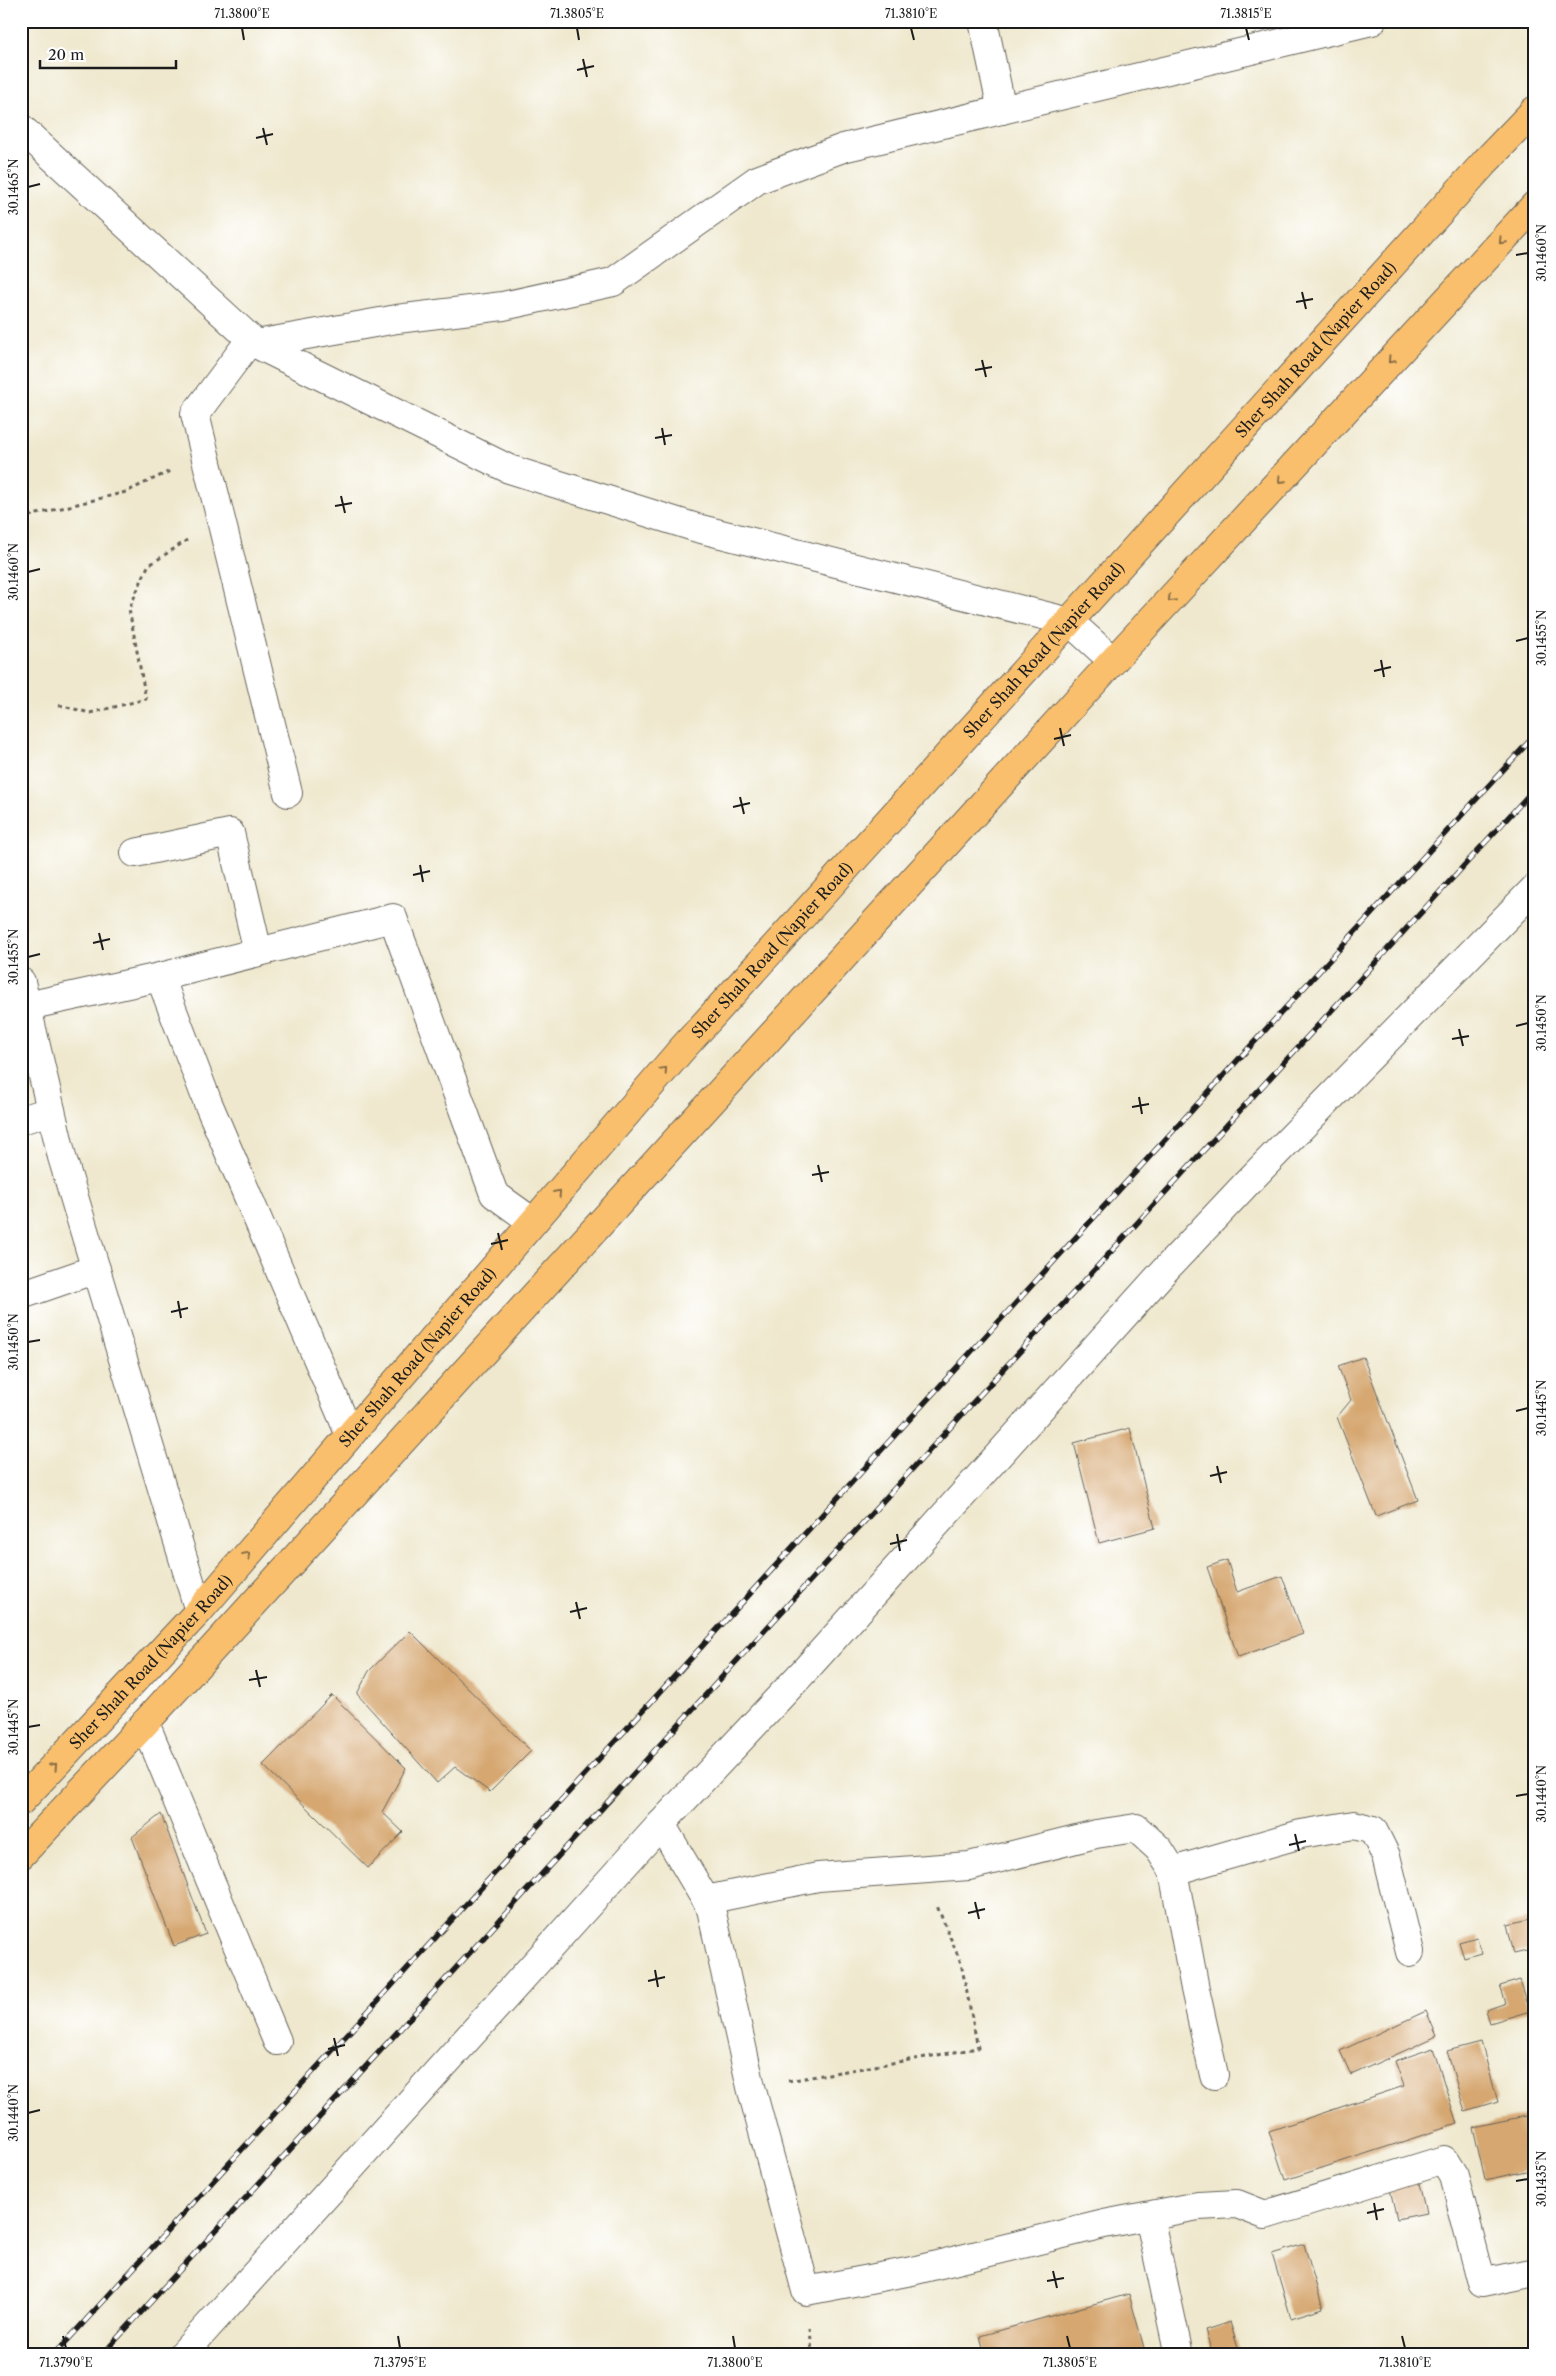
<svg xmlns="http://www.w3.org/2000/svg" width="1556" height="2376" viewBox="0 0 1556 2376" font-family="'Libre Caslon Text',serif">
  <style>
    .building { fill: #d6a771 }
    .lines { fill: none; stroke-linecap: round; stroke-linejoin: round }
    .minor-casing { stroke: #66635a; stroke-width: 30 }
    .primary-casing { stroke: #66635a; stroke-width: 30 }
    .path { stroke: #66635a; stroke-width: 3; stroke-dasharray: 4 4; stroke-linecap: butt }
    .minor { stroke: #fff; stroke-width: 28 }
    .primary { stroke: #f9bf6d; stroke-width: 28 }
    .rail-casing { stroke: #1c1c1c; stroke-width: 5.5 }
    .rail { stroke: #fff; stroke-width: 4; stroke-dasharray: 11; stroke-linecap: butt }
    .oneway { stroke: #8a6e44 }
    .ticks { fill: none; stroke: #1c1c1c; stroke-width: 2 }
    .labels { text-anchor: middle; stroke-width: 4.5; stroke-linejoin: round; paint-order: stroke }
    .street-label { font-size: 16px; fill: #1c1c1c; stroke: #fff }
    .neatline { fill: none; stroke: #1c1c1c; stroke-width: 2 }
    .ticks-label { font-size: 12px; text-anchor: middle; fill: #1c1c1c }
  </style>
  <rect width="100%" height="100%" fill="#fff"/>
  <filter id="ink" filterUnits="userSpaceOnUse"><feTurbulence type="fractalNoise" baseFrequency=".02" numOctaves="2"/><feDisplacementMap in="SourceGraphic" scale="10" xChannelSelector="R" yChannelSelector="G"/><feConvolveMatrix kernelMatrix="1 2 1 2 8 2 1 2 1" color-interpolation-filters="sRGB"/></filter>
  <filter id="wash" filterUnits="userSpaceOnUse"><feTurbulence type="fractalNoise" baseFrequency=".0096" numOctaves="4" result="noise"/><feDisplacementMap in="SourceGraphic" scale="20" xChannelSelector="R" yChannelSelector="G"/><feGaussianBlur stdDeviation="1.12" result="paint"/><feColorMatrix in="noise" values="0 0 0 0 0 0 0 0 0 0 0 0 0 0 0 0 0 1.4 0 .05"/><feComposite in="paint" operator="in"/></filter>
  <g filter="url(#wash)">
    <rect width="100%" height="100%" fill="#efe8ce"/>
    <g id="blocks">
      <g class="building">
        <path d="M1363 1357 1418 1500 1376 1516 1337 1417 1351 1400 1338 1366Z"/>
        <path d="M1130 1428 1155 1528 1099 1543 1074 1443Z"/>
        <path d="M1227 1560 1237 1592 1282 1576 1303 1634 1238 1657 1207 1567Z"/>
        <path d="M410 1631 531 1751 490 1792 455 1767 437 1783 357 1694 369 1671Z"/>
        <path d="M332 1695 406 1768 382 1812 403 1832 368 1868 263 1765Z"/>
        <path d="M161 1814 206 1934 174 1946 132 1837Z"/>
        <path d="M1535 1918V1949L1514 1954 1507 1924Z"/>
        <path d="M1477 1937 1481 1953 1464 1958 1459 1942Z"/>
        <path d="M1520 1980 1530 2011 1490 2023 1486 2010 1506 2003 1500 1986Z"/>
        <path d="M1426 2011 1437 2036 1351 2075 1340 2051Z"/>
        <path d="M1481 2042 1498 2102 1465 2112 1447 2051Z"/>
        <path d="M1433 2048 1457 2124 1285 2180 1269 2131 1404 2086 1395 2061Z"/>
        <path d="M1535 2114V2169L1485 2180 1473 2127Z"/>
        <path d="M1418 2179 1426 2213 1397 2219 1389 2185Z"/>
        <path d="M1304 2244 1323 2308 1291 2318 1272 2254Z"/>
        <path d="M1129 2294 1146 2355H985L980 2336Z"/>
        <path d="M1230 2322 1240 2355H1213L1205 2330Z"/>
      </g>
    </g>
  </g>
  <g filter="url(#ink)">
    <use href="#blocks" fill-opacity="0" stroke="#66635a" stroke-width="1"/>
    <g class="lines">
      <g class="minor-casing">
        <g id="minor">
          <path d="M983 21 1002 110"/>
          <path d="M21 128 256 344 509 469 697 528 1070 622 1113 661"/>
          <path d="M251 339 195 414 288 793"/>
          <path d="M256 344 397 319 503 306 613 282 757 180 843 148 1372 21"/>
          <path d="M135 853 230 833 258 952"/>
          <path d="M1535 888 1246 1184 1165 1270 807 1668 661 1824 711 1909 751 2087 806 2291 912 2271 1104 2224 1198 2206 1237 2204 1265 2215 1444 2160 1454 2176 1482 2283 1535 2272"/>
          <path d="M160 977 393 918 494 1194 533 1222"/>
          <path d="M21 982 62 1157 199 1611"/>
          <path d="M27 1006 160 977 208 1103 350 1435"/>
          <path d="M21 1120 51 1111"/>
          <path d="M21 1295 96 1269"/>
          <path d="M145 1723 277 2041"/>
          <path d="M1173 1871 1195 1989 1214 2075"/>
          <path d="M706 1900 818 1877 969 1866 1096 1834 1136 1828 1159 1849 1173 1871 1301 1834 1354 1825 1373 1830 1386 1856 1410 1952"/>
          <path d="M1149 2216 1179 2355"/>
          <path d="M182 2355 661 1824"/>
        </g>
      </g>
      <g class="primary-casing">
        <g id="primary">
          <path id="s1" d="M21 1801 199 1611 682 1049 1486 161 1535 110"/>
          <path d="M21 1855 145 1723 1113 661 1535 205"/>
        </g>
      </g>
      <g class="path">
        <path d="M21 518 126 492 170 471"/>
        <path d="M59 705 90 713 146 699 129 609 148 566 187 540"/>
        <path d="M788 2081 978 2048 961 1963 937 1906"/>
        <path d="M810 2328 812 2355"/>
      </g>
      <use href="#minor" class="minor"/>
      <use href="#primary" class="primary"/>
      <g class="rail-casing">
        <g id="rail">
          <path d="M54 2355 1535 735"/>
          <path d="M102 2355 1535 788"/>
        </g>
      </g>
      <use href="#rail" class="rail"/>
    </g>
    <defs><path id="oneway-chevron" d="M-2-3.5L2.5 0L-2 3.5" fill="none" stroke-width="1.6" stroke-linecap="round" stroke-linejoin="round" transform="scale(1.25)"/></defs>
    <g class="oneway">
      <use href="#oneway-chevron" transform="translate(1502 241) rotate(133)"/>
      <use href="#oneway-chevron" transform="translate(1391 360) rotate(133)"/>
      <use href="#oneway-chevron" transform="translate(1281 480) rotate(133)"/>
      <use href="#oneway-chevron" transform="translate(1171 599) rotate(133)"/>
      <use href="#oneway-chevron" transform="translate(664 1070) rotate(-49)"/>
      <use href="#oneway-chevron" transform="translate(558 1193) rotate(-49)"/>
      <use href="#oneway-chevron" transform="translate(247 1555) rotate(-49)"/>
      <use href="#oneway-chevron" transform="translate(54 1766) rotate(-47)"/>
    </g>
  </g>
  <path class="ticks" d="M242 28 244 40M577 28 579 40M911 28 914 40M1246 28 1249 40M583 59 587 77M577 70 594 66M263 128 267 145M256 138 273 134M28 187 40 184M1516 255 1528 253M1302 292 1306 309M1296 302 1313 299M982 360 986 377M975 370 992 367M662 428 665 445M655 438 672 435M341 496 345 513M335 506 352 503M28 572 40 569M1516 641 1528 638M1381 660 1384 677M1374 671 1391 667M1060 728 1064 746M1054 739 1071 735M740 797 744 814M733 807 750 803M420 865 423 882M413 875 430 871M99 933 103 950M93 943 110 939M28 957 40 954M1516 1026 1528 1023M1459 1029 1463 1046M1452 1039 1469 1036M1139 1097 1142 1114M1132 1107 1149 1104M818 1165 822 1182M812 1175 829 1172M498 1233 502 1250M491 1244 508 1240M178 1301 181 1318M171 1312 188 1308M28 1342 40 1340M1516 1411 1528 1408M1217 1466 1221 1483M1210 1476 1227 1472M897 1534 900 1551M890 1544 907 1540M576 1602 580 1619M570 1612 587 1608M256 1670 260 1687M249 1680 267 1677M28 1727 40 1725M1516 1796 1528 1794M1295 1834 1299 1851M1289 1845 1306 1841M975 1902 979 1919M968 1913 985 1909M655 1970 658 1987M648 1981 665 1977M334 2038 338 2056M328 2049 345 2045M28 2113 40 2110M1516 2181 1528 2179M1374 2203 1377 2220M1367 2213 1384 2209M1053 2271 1057 2288M1047 2281 1064 2278M63 2336 66 2348M398 2336 400 2348M733 2336 735 2348M1067 2336 1070 2348M1402 2336 1405 2348"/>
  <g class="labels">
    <g class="street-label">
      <text dy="6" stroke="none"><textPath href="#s1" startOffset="1945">Sher Shah Road (Napier Road)</textPath></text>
      <text dy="6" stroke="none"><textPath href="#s1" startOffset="1540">Sher Shah Road (Napier Road)</textPath></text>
      <text dy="6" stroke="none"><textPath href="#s1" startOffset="1135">Sher Shah Road (Napier Road)</textPath></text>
      <text dy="6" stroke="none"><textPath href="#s1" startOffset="595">Sher Shah Road (Napier Road)</textPath></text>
      <text dy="6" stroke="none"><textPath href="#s1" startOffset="190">Sher Shah Road (Napier Road)</textPath></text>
    </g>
  </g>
  <rect width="1556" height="2376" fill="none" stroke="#fff" stroke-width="55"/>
  <path d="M40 60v8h136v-8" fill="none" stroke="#1c1c1c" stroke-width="2.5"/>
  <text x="48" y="60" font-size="15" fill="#1c1c1c" stroke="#ffffff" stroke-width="4" paint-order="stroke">20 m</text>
  <rect x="28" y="28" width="1500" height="2320" class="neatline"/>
  <g class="ticks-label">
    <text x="242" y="18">71.3800°E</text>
    <text x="577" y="18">71.3805°E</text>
    <text x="911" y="18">71.3810°E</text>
    <text x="1246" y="18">71.3815°E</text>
    <text transform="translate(14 187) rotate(-90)" y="4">30.1465°N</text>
    <text transform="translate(1542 253) rotate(-90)" y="4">30.1460°N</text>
    <text transform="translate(14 572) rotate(-90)" y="4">30.1460°N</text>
    <text transform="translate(1542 638) rotate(-90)" y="4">30.1455°N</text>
    <text transform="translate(14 957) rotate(-90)" y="4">30.1455°N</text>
    <text transform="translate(1542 1023) rotate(-90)" y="4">30.1450°N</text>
    <text transform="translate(14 1342) rotate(-90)" y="4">30.1450°N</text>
    <text transform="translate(1542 1408) rotate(-90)" y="4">30.1445°N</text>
    <text transform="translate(14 1727) rotate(-90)" y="4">30.1445°N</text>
    <text transform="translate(1542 1794) rotate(-90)" y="4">30.1440°N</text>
    <text transform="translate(14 2113) rotate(-90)" y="4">30.1440°N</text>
    <text transform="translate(1542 2179) rotate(-90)" y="4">30.1435°N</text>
    <text x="66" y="2367">71.3790°E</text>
    <text x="400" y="2367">71.3795°E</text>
    <text x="735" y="2367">71.3800°E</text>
    <text x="1070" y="2367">71.3805°E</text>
    <text x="1405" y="2367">71.3810°E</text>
  </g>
</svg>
